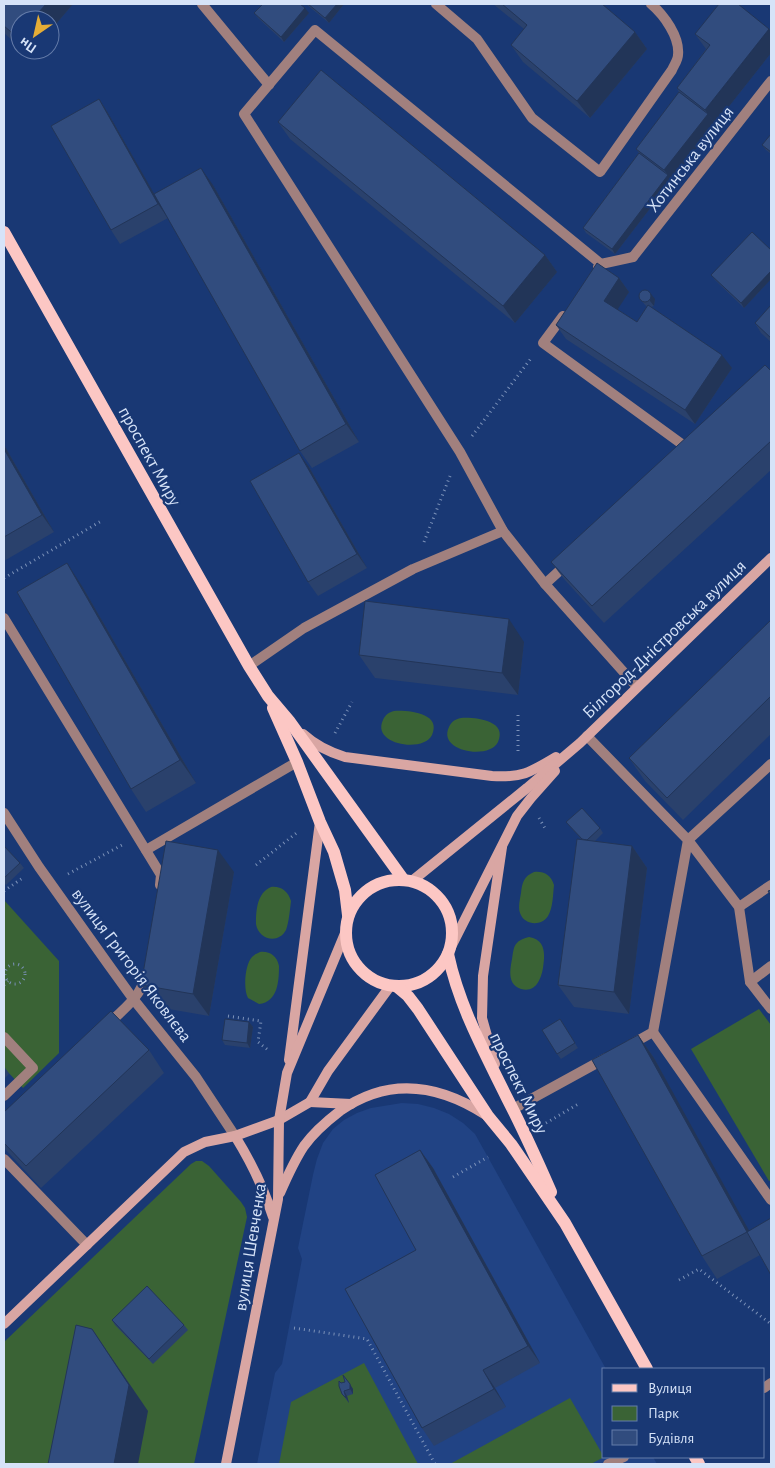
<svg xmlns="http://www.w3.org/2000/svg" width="775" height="1468" viewBox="0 0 775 1468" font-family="'Alegreya Sans',sans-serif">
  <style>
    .built { fill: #214384 }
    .green { fill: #3a6335 }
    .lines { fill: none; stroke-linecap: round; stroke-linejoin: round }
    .path { stroke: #7c92b9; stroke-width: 3; stroke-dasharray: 1 4; stroke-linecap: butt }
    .lane { stroke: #a1807e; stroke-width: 10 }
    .street { stroke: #a1807e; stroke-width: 10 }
    .secondary { stroke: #d9a6a3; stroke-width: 10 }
    .primary { stroke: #fcc7c4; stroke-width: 12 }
    .wall { fill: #2a416c }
    .shaded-wall { fill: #223558 }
    .building { fill: #314c7e; stroke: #223558 }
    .labels { text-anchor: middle; stroke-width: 4.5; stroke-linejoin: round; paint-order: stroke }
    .street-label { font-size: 18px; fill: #d6e3f8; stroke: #193874 }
  </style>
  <rect width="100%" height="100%" fill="#193874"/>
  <path class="built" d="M402 1103 418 1104 434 1108 449 1114 463 1123 475 1134 606 1369H604V1457H653L657 1464H257L275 1373 282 1364 302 1259 298 1248 313 1175 317 1159 323 1143 333 1129 344 1120 357 1113 371 1108Z"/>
  <g class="green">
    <path d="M394 711C408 710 442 713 432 735 424 753 371 745 383 720 385 715 389 712 394 711Z"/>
    <path d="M461 718C474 717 508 720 498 742 490 760 437 752 449 727 451 722 455 719 461 718Z"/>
    <path d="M534 872C544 871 551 875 554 885 553 894 553 908 548 916 541 927 524 925 520 913 518 907 520 899 521 893 522 883 524 876 534 872Z"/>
    <path d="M271 887C281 886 288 891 291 901 290 909 289 922 286 930 278 945 258 939 256 924 256 910 257 893 271 887Z"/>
    <path d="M4 900 59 961V1053L23 1088 4 1068Z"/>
    <path d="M529 937C546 940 545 954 543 968 541 979 536 993 521 989 507 984 510 970 512 959 513 954 513 948 516 944 519 940 524 938 529 937Z"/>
    <path d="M260 952C270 951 277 956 279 966 279 981 278 1002 259 1004L248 998C243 989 245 964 252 957 255 954 256 954 260 952Z"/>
    <path d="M759 1009 771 1025V1180L769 1181 691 1049Z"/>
    <path d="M196 1161H202L209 1166 241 1202 245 1208 247 1217 194 1464H4V1342L191 1164Z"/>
    <path d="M364 1363 418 1464H279L291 1402Z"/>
    <path d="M570 1398 604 1457 591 1464H450Z"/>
  </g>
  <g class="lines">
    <g class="path">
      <path d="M472 436 532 357"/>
      <path d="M424 542 450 476"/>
      <path d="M4 578 103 520"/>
      <path d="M518 715V755"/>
      <path d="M335 733 352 702"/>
      <path d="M539 818 546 830"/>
      <path d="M256 865 299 831"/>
      <path d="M68 874 122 845"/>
      <path d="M4 891 24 877"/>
      <circle cx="15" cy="974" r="10"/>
      <path d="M4 985 8 981"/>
      <path d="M228 1016 261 1021 258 1042 268 1050"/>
      <path d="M546 1123 580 1103"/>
      <path d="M453 1177 488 1157"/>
      <path d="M679 1280 699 1269 771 1324"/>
      <path d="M294 1328 367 1339 435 1464"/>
    </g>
    <g class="lane">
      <path d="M202 4 269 85"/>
      <path d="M436 4 477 39 532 118 600 172 672 70C674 65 678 60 678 55 680 37 664 15 651 4"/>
      <path d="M598 267 601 264 633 257"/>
      <path d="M563 316 543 343 690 450"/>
      <path d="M568 563 545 584 637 687"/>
      <path d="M545 584 503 531 460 452 244 114 315 30 601 264"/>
      <path d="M4 618 161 875 160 885"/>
      <path d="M249 666 304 628 413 569 503 531"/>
      <path d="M771 764 688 840 739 907 750 982 771 1009"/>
      <path d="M4 813 39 867 108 964 134 1000 196 1077 235 1136"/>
      <path d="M146 850 297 762"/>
      <path d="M739 907 771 885"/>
      <path d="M750 982 771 966"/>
      <path d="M107 1025C123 1010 142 996 146 974"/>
      <path d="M653 1032 771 1200"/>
      <path d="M4 1037 33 1068 4 1096"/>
      <path d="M4 1159 87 1245"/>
      <path d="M764 1388 771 1383"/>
      <path d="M608 1464 624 1457"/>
    </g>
    <g class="street">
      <path d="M633 257 771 81"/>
      <path d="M587 736 688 840 653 1032 630 1045"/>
      <path d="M513 1109 606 1058"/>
    </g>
    <g class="secondary">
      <path d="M303 734C315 745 329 752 345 757L492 776C522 778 531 772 556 757"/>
      <path d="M412 881 527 788 580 743 771 558"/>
      <path d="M451 947 517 816 531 798 555 771"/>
      <path d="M289 1060 320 822"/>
      <path d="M495 1064 482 1018 483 976 502 847"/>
      <path d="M310 1102 351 1104"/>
      <path d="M235 1136C251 1162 264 1188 273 1217"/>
      <path d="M280 1193C287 1177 294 1161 304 1146 314 1132 327 1121 340 1111 388 1077 438 1084 486 1115"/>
      <path d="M4 1324 184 1152 205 1142 235 1136 279 1120 310 1102 328 1071 391 985"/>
      <path d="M226 1464 278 1199 279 1120 287 1073 346 931"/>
    </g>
    <g class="primary">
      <path d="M4 232 249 666 268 696 290 722 403 879"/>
      <path d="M273 708 297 762 320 822 334 852 345 890 348 915"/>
      <circle cx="399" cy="933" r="53"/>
      <path d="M448 954C459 1006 484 1051 507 1098 523 1129 537 1160 551 1192"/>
      <path d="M396 986 408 996 418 1009 488 1116 511 1144 565 1223 647 1369"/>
      <path d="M695 1457 699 1464"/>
    </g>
  </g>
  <g class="wall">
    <path d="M4 4H73L50 31 20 20V47L4 33Z"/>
    <path d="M306 4H344L329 23Z"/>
    <path d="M493 4H602L635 32 647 49 590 118 523 62 511 45 524 29Z"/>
    <path d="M254 13H309L284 42 258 18Z"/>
    <path d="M769 29 771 31V53L715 124 615 254 586 233 583 228 639 153 636 149 679 92 677 88 706 49 695 34Z"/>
    <path d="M99 99 108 113 154 194 213 185 359 442 312 468 300 451 168 218 120 244 111 230Z"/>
    <path d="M278 122 545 255 557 272 515 323 290 139Z"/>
    <path d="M771 134V154L766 150 762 145Z"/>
    <path d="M771 250V279L744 308 715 280 711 275Z"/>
    <path d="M619 278 629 292 617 309 637 322 647 307 639 298 655 299 654 306 651 307 732 368 695 424 566 339 556 325Z"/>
    <path d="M771 305V342L761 333 755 323Z"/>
    <path d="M771 371V470L604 623 564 579 551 562Z"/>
    <path d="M4 445 54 532 4 561Z"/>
    <path d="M309 467 367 568 318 596 308 582Z"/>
    <path d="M82 586 196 783 146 812 131 789Z"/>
    <path d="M771 620V734L683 820 645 781 629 758Z"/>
    <path d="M524 642 518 695 375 678 359 655Z"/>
    <path d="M566 822 600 828 603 833 595 841 632 846 647 868 629 1014 574 1007 558 985 581 839Z"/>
    <path d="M4 846 20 863 24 868 6 885 4 883Z"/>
    <path d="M234 872 209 1016 157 1007 141 985Z"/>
    <path d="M560 1019 578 1048 561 1059 557 1054Z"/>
    <path d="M249 1022 253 1027 250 1048 225 1045 222 1040Z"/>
    <path d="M638 1035 654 1058 760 1255 717 1279 702 1256Z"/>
    <path d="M149 1050 164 1073 41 1188 4 1148V1112Z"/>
    <path d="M4 1066 9 1074 4 1079Z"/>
    <path d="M420 1150 433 1168 540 1363 495 1388 506 1407 434 1446 422 1428 416 1250Z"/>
    <path d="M112 1320 184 1325 188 1330 153 1364 115 1325Z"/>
    <path d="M341 1383 353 1389V1394L347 1396 349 1403 342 1394Z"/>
  </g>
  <g class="shaded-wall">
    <path d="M46 4H73L50 31V20H32Z"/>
    <path d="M337 4H344L329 23 325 18Z"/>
    <path d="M305 8 309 13 284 42 281 37Z"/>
    <path d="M769 29 771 31V53L715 124 705 110Z"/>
    <path d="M635 32 647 49 590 118 577 101Z"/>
    <path d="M20 34V42L17 37Z"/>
    <path d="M26 50H33L29 55Z"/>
    <path d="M99 99 108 113 168 218 158 204Z"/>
    <path d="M708 114 715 124 615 254 612 249 668 175 664 170Z"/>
    <path d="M201 168 213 185 359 442 346 424Z"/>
    <path d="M545 255 557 272 515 323 503 306Z"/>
    <path d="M771 271V279L744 308 741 303Z"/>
    <path d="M619 278 629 292 614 315 604 301Z"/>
    <path d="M651 294 655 299 654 306 650 301Z"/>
    <path d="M722 355 732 368 695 424 685 410Z"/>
    <path d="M4 445 54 532 42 515 4 449Z"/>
    <path d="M299 453 309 467 367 568 357 554Z"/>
    <path d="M67 563 82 586 196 783 180 760Z"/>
    <path d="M509 619 524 642 518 695 502 673Z"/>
    <path d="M632 846 647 868 629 1014 614 992Z"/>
    <path d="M218 850 234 872 209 1016 193 994Z"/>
    <path d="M249 1022 253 1027 250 1048 247 1043Z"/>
    <path d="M638 1035 654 1058 762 1254 747 1232Z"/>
    <path d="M420 1150 433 1168 540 1363 528 1346Z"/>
    <path d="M92 1329 148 1411 138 1464H114Z"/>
    <path d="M483 1370 495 1388 506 1407 494 1389Z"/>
    <path d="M350 1384 353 1389V1394L350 1389Z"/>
    <path d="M344 1391 347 1396 349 1403 346 1398Z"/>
  </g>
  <g class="building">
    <path d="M4 4H46L32 20H20V34L17 37 4 26Z"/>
    <path d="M263 4H300L305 8 281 37 254 13Z"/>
    <path d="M308 4H337L325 18Z"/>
    <path d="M502 4H602L635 32 577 101 511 45 527 25Z"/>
    <path d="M719 4H738L769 29 705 110 677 88 710 45 695 34Z"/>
    <path d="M321 70 545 255 503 306 278 122Z"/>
    <path d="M679 92 708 114 664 170 636 149Z"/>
    <path d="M99 99 158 204 111 230 51 126Z"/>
    <path d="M771 134V152L762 145Z"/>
    <path d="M639 153 668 175 612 249 583 228Z"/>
    <path d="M201 168 346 424 300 451 154 194Z"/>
    <path d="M752 232 771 250V271L741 303 711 275Z"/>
    <path d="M597 263 619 278 604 301 637 322 648 305 722 355 685 410 556 325Z"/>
    <circle cx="645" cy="296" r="6"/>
    <path d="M771 305V338L755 323Z"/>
    <path d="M765 365 771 371V441L592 606 551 562Z"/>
    <path d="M4 449 42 515 4 537Z"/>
    <path d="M299 453 357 554 308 582 250 481Z"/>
    <path d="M67 563 180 760 131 789 17 592Z"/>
    <path d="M365 601 509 619 502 673 359 655Z"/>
    <path d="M771 620V696L667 798 629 758Z"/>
    <path d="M582 808 600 828 587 840 582 839 566 822Z"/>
    <path d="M577 839 632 846 614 992 558 985Z"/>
    <path d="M166 841 218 850 193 994 141 985Z"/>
    <path d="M4 846 20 863 4 878Z"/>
    <path d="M771 890V896L768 891Z"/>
    <path d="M111 1011 149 1050 26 1166 4 1143V1112Z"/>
    <path d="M225 1019 249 1022 247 1043 222 1040Z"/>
    <path d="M560 1019 575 1043 557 1054 542 1030Z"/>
    <path d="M638 1035 747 1232 771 1218V1275L747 1232 702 1256 592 1060Z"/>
    <path d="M420 1150 528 1346 483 1370 494 1389 422 1428 345 1289 416 1250 375 1175Z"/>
    <path d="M147 1286 184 1325 149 1359 112 1320Z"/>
    <path d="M76 1325 92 1329 129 1385 114 1464H48Z"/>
    <path d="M343 1375 350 1384V1389L344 1391 346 1398 342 1394 339 1386V1381L341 1383 345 1382Z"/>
  </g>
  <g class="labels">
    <g class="street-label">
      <text transform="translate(690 159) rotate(-52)" y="6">Хотинська вулиця</text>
      <text transform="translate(150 456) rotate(61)" y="6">проспект Миру</text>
      <text transform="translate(664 639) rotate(-44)" y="6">Білгород-Дністровська вулиця</text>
      <text transform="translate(132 965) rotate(53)" y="6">вулиця Григорія Яковлєва</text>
      <text transform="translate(519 1083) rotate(64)" y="6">проспект Миру</text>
      <text transform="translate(250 1247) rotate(-81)" y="6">вулиця Шевченка</text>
    </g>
  </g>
  <rect width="775" height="1468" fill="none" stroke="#d6e3f8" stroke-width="10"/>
  <rect x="602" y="1368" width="162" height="90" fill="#193874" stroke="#657ca9"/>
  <rect x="612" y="1384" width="25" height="8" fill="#fcc7c4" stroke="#657ca9"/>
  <text x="648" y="1393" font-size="15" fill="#d6e3f8">Вулиця</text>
  <rect x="612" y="1406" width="25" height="15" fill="#3a6335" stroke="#657ca9"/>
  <text x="648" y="1418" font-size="15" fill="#d6e3f8">Парк</text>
  <rect x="612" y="1430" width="25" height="15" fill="#314c7e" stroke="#657ca9"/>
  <text x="648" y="1443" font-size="15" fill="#d6e3f8">Будівля</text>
  <g transform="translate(35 35) rotate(214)"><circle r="24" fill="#193874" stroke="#657ca9"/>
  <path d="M0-4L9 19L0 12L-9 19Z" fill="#e5ad36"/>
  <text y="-8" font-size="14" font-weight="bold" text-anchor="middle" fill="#d6e3f8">Пн</text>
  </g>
</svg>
